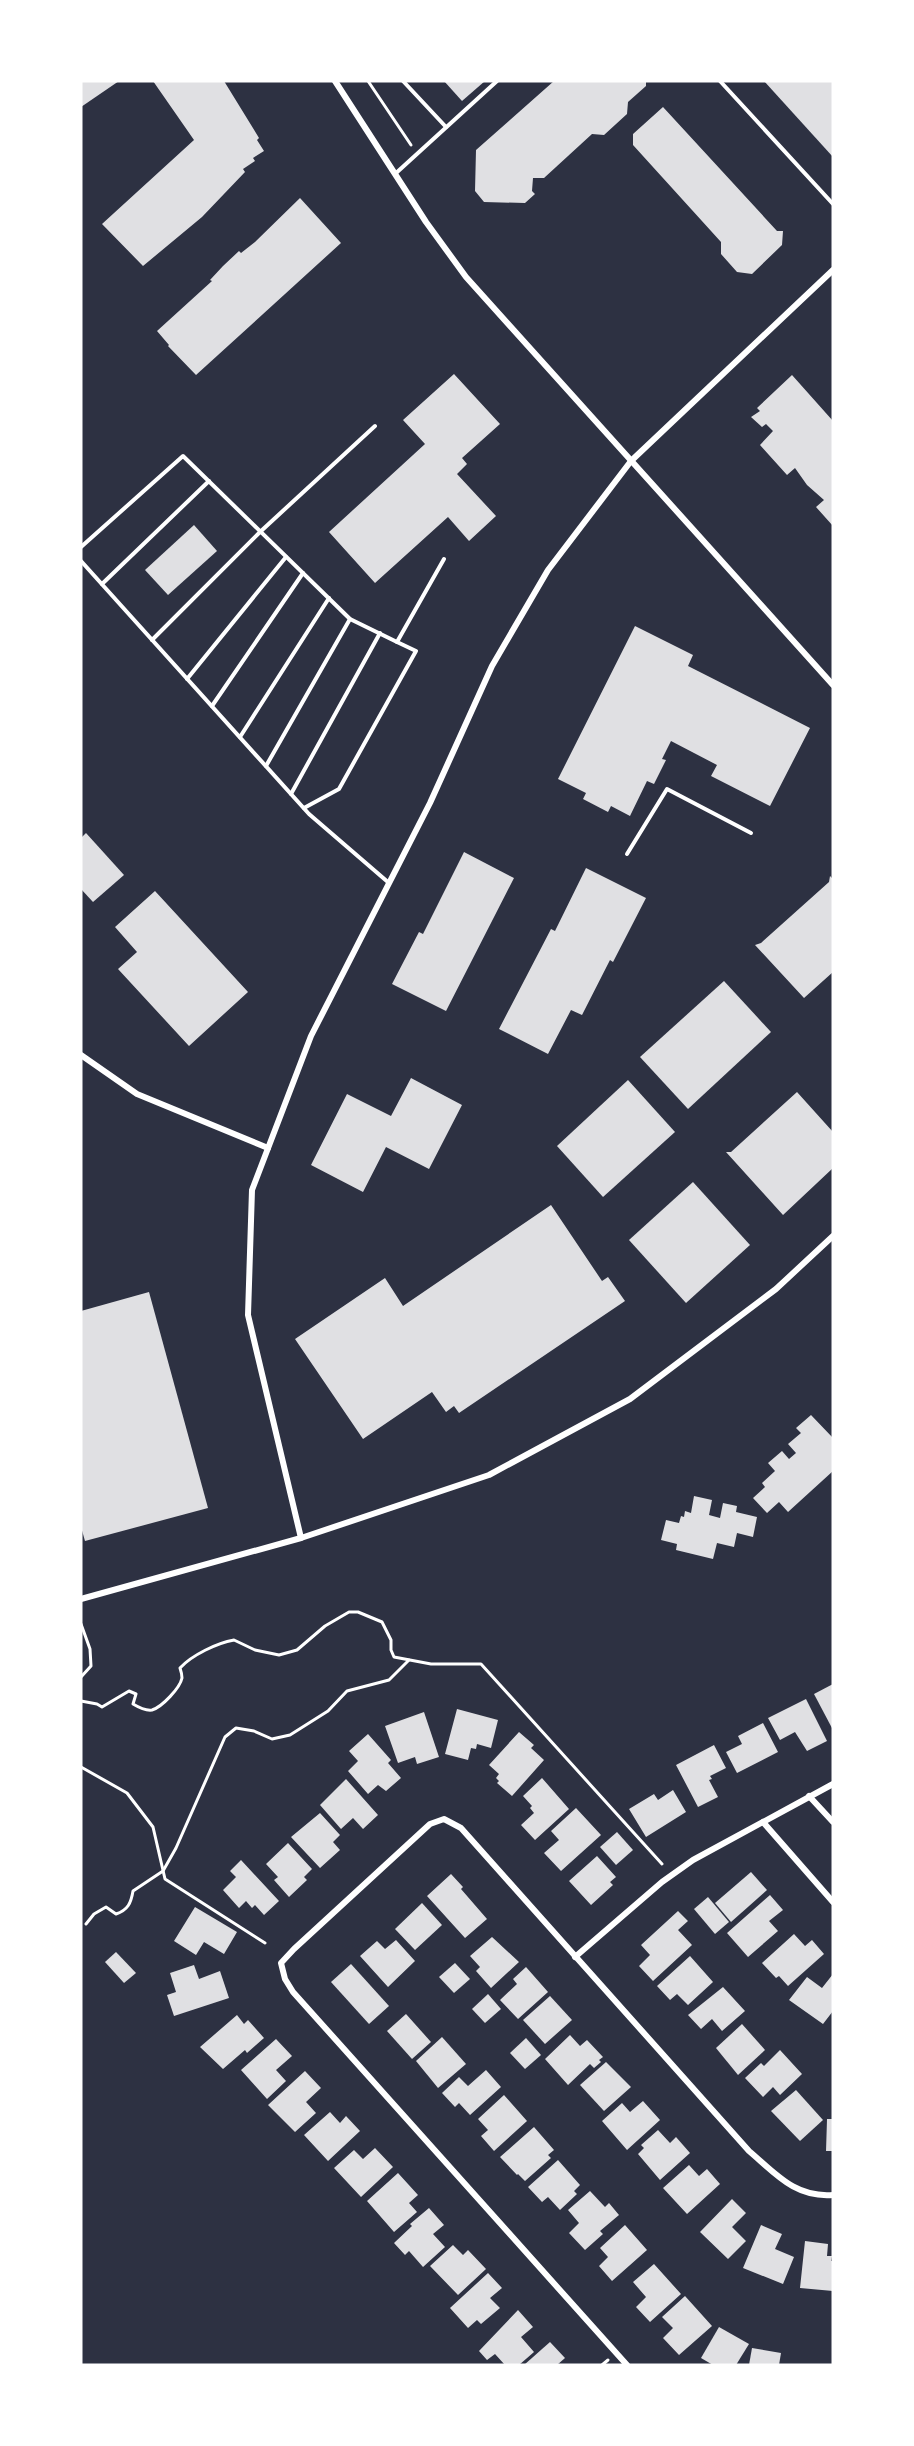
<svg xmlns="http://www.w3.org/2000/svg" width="914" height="2446" viewBox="0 0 914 2446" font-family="'Exo 2',sans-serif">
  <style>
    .building { fill: #e0e0e3 }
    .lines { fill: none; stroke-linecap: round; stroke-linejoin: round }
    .path { stroke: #fff; stroke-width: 3 }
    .service { stroke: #fff; stroke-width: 4 }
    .minor { stroke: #fff; stroke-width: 6 }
  </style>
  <rect width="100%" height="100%" fill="#2d3142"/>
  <g class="building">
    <path d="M81 81H119L81 107Z"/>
    <path d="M153 81H224L259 138 257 140 264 151 253 158 255 161 243 169 245 172 202 217 143 266 102 224 194 140Z"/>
    <path d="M444 81H485L462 101Z"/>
    <path d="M554 81H646V86L628 102 627 114 604 135 592 134 544 178H533L532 191 535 194 525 203 484 202 475 191 476 150Z"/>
    <path d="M764 81H833V157Z"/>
    <path d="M663 107 777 231H783L782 245 752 274 737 272 721 254V242L633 145V134Z"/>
    <path d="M300 198 341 243 196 375 168 346 169 345 157 331 212 281 210 280 223 266 239 251 241 253 255 242Z"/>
    <path d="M454 374 500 424 462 458 467 464 457 474 496 516 469 541 448 517 375 583 329 532 425 444 403 420Z"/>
    <path d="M792 375 833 421V526L816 507 824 500 807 485 795 468 787 475 760 445 773 431 766 424 762 427 751 417 760 411 757 408Z"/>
    <path d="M194 525 217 551 168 595 145 570Z"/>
    <path d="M635 626 693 655 688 666 810 728 770 806 711 776 717 765 671 741 662 759 666 760 654 784 647 781 630 816 611 806 608 812 583 799 586 793 558 779Z"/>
    <path d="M86 833 124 875 93 902 81 889V838Z"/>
    <path d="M464 852 514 878 446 1011 392 984 419 932 423 934Z"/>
    <path d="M586 868 646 898 613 962 610 960 582 1015 571 1010 548 1054 499 1029 551 929 555 931Z"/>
    <path d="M830 876 833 879V972L804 998 755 945 761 943 829 882Z"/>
    <path d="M155 891 248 992 189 1046 118 969 137 952 115 927Z"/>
    <path d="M724 981 771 1032 688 1109 640 1057Z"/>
    <path d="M411 1078 462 1105 429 1169 386 1147 363 1192 311 1165 347 1094 391 1116Z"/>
    <path d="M628 1080 675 1132 603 1197 557 1146Z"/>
    <path d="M797 1092 833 1132V1168L783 1215 726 1152H731Z"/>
    <path d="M693 1182 750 1245 686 1303 629 1240Z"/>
    <path d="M551 1205 602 1281 608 1277 625 1301 459 1413 454 1406 446 1412 432 1392 363 1439 295 1339 385 1278 403 1306Z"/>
    <path d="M149 1292 208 1508 85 1541 81 1527V1311Z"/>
    <path d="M811 1415 833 1438V1471L788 1512 779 1502 767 1513 753 1498 765 1487 762 1483 775 1471 768 1463 782 1451 789 1459 796 1453 788 1444 801 1433 796 1428Z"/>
    <path d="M694 1496 712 1500 709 1515 720 1518 723 1503 737 1506 736 1512 757 1517 753 1537 737 1533 734 1547 717 1543 713 1559 676 1550 677 1544 661 1540 666 1520 679 1523 681 1516 684 1517 685 1511 691 1513Z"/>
    <path d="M833 1684V1730L814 1694Z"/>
    <path d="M806 1699 827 1741 807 1751 795 1732 780 1740 768 1718Z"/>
    <path d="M457 1709 498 1720 491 1748 477 1744 476 1749 471 1748 468 1760 445 1754Z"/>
    <path d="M424 1712 439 1757 417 1764 415 1757 398 1763 385 1726Z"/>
    <path d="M763 1723 778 1752 737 1773 726 1752 742 1744 738 1736Z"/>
    <path d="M519 1732 534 1745 531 1748 544 1760 512 1796 497 1783 499 1781 496 1778 499 1774 489 1765Z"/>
    <path d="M368 1734 391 1760 388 1763 401 1778 386 1791 378 1785 368 1794 348 1771 358 1761 349 1751Z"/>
    <path d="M714 1745 726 1768 710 1776 712 1779 709 1780 718 1797 698 1807 676 1765Z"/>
    <path d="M542 1778 569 1809 535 1840 521 1825 534 1813 530 1808 532 1806 523 1796Z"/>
    <path d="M346 1779 378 1815 363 1829 353 1818 341 1829 320 1805Z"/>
    <path d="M673 1790 686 1812 646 1837 629 1809 654 1794 658 1800Z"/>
    <path d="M576 1808 601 1835 561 1871 544 1853 559 1840 551 1831Z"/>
    <path d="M320 1813 340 1835 333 1842 340 1850 320 1868 291 1837Z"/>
    <path d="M617 1832 633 1850 616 1865 600 1847Z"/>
    <path d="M288 1843 312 1869 304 1877 307 1880 289 1897 274 1880 278 1877 266 1864Z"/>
    <path d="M597 1856 616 1877 610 1882 613 1885 591 1905 569 1881Z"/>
    <path d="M241 1860 279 1901 264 1915 255 1905 252 1908 246 1901 239 1908 223 1890 236 1877 230 1871Z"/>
    <path d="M751 1872 767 1890 731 1922 715 1903Z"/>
    <path d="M451 1874 463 1887 461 1889 487 1919 465 1938 427 1896Z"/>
    <path d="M770 1895 783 1910 769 1921 778 1931 748 1957 727 1933Z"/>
    <path d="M708 1897 729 1922 715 1934 694 1909Z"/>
    <path d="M422 1903 442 1925 415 1950 395 1929Z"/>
    <path d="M195 1907 237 1932 224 1954 204 1942 196 1955 174 1941Z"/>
    <path d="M678 1911 688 1921 678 1930 692 1945 653 1981 639 1966 650 1955 641 1945Z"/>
    <path d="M794 1934 805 1946 812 1940 824 1954 788 1986 779 1976 776 1978 762 1963Z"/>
    <path d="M492 1937 519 1962 491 1988 476 1971 480 1967 470 1956Z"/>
    <path d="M396 1940 415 1961 388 1987 360 1956 377 1941 385 1949Z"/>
    <path d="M116 1952 136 1973 124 1983 105 1962Z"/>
    <path d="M690 1956 713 1982 688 2005 677 1994 670 2000 657 1986Z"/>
    <path d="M455 1963 470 1979 454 1993 439 1977Z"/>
    <path d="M351 1964 389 2006 369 2024 331 1982Z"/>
    <path d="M194 1965 199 1979 220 1971 229 1998 174 2016 167 1995 176 1992 170 1973Z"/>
    <path d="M526 1967 548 1992 518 2019 500 2000 517 1984 513 1979Z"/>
    <path d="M833 1974V2011L823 2024 789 2000 807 1977 822 1988Z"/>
    <path d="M723 1987 745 2011 722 2031 712 2019 701 2029 688 2015Z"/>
    <path d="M488 1994 501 2009 485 2023 472 2009Z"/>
    <path d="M550 1996 572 2020 545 2044 523 2020Z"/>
    <path d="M406 2014 431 2042 412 2059 387 2031Z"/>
    <path d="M237 2015 244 2024 248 2020 264 2038 247 2053 245 2050 223 2069 200 2047Z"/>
    <path d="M742 2024 765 2050 738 2075 716 2048Z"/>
    <path d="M570 2035 580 2046 587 2040 603 2057 599 2060 601 2062 594 2068 590 2064 568 2085 545 2059Z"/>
    <path d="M442 2037 466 2064 438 2088 416 2061Z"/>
    <path d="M526 2038 541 2055 525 2069 510 2053Z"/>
    <path d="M276 2039 292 2056 276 2070 286 2081 267 2099 241 2070Z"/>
    <path d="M780 2050 802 2074 780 2095 773 2087 763 2097 745 2078 761 2063 764 2066Z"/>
    <path d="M606 2062 631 2087 604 2111 580 2085Z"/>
    <path d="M486 2070 501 2087 470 2115 459 2103 455 2107 442 2093 459 2077 468 2086Z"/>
    <path d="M305 2071 321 2088 306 2102 316 2113 295 2132 268 2105Z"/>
    <path d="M796 2090 823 2120 800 2141 771 2111Z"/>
    <path d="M504 2095 527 2121 494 2151 481 2136 488 2130 478 2119Z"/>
    <path d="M643 2101 660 2120 627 2150 602 2121 622 2103 630 2112Z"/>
    <path d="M330 2112 340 2123 346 2116 360 2131 328 2161 304 2135Z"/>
    <path d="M827 2119H833V2151H826Z"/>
    <path d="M534 2127 554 2150 548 2155 551 2158 525 2181 518 2174 517 2175 500 2157Z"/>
    <path d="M658 2130 670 2143 676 2137 690 2153 660 2180 638 2154 644 2148 641 2145Z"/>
    <path d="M375 2148 393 2167 361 2197 334 2168 354 2150 363 2159Z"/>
    <path d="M558 2160 580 2185 574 2191 577 2194 560 2210 548 2197 542 2202 528 2187Z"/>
    <path d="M689 2165 699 2176 707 2169 720 2184 687 2214 663 2188Z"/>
    <path d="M398 2173 418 2195 409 2203 417 2212 394 2232 367 2201Z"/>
    <path d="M590 2191 605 2207 609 2203 619 2215 600 2231 603 2234 585 2250 569 2233 579 2223 568 2210Z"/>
    <path d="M732 2199 746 2213 732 2227 746 2241 728 2259 700 2232Z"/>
    <path d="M429 2208 444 2225 433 2234 445 2247 423 2267 409 2251 405 2255 394 2243 412 2226 410 2224Z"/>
    <path d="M625 2225 647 2250 612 2281 599 2266 608 2257 600 2248Z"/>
    <path d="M761 2225 782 2234 775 2249 794 2257 783 2284 743 2268Z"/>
    <path d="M805 2241 828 2244 827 2256H832L831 2261H833V2291L800 2288Z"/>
    <path d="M453 2245 463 2255 468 2250 486 2269 458 2295 430 2266Z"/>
    <path d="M654 2264 681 2294 650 2322 636 2307 646 2297 633 2282Z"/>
    <path d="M488 2273 502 2288 490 2298 500 2308 481 2324 477 2320 468 2328 450 2308Z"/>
    <path d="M685 2296 712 2326 679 2355 663 2338 673 2328 662 2317Z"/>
    <path d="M518 2310 533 2327 521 2337 534 2352 519 2365H505L495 2354 487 2360 479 2351Z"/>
    <path d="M719 2327 749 2344 736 2365H713L701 2358Z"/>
    <path d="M550 2342 565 2358 557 2365H524Z"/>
    <path d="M752 2348 781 2353 779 2365H749Z"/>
  </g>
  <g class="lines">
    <g class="path">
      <path d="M368 81 411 145"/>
      <path d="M81 1677 91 1666 90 1649 81 1624"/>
      <path d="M81 1701 97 1704 102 1707 129 1691 136 1694 133 1704C138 1707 145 1711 152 1710 162 1707 180 1688 182 1678 182 1674 181 1671 180 1668 192 1655 217 1643 234 1640L255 1650 279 1655 297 1650 325 1626 349 1612H358L382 1622 391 1640V1650L394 1657 431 1664H481L662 1864"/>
      <path d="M81 1767 127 1793 153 1827 165 1879 265 1943"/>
      <path d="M86 1924 94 1914 106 1907 116 1914C128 1910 131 1903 133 1891L163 1871 176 1848 225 1737 236 1728 254 1731 272 1739 290 1735 328 1711 347 1691 389 1680 409 1660"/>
      <path d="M602 2365 608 2360"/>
    </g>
    <g class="service">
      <path d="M403 81 446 127"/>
      <path d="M720 81 833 204"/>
      <path d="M395 174 497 81"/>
      <path d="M81 547 183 456 350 619 397 642"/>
      <path d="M81 561 309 814 389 883"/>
      <path d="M102 584 209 481"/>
      <path d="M152 640 260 532 375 426"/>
      <path d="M187 679 286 557"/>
      <path d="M212 706 303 573"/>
      <path d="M240 737 329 598"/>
      <path d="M266 766 350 619"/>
      <path d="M291 794 380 633"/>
      <path d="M304 808 339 789 416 651 397 642 444 559"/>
      <path d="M627 854 667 789 751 833"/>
    </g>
    <g class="minor">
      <path d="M335 81 426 222 466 277 833 685"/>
      <path d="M81 1055 137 1094 268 1148"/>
      <path d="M301 1538 248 1315 252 1190 311 1036 430 803 492 666 548 570 631 461 833 270"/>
      <path d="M81 1599 301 1538 489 1475 630 1399 776 1289 833 1236"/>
      <path d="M809 1796 833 1822"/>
      <path d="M763 1822 833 1902"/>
      <path d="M575 1957 662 1882 693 1860 833 1784"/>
      <path d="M627 2365 293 1992 285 1979 281 1963 294 1949 430 1824 444 1819 461 1828 749 2151C776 2174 795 2198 833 2195"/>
    </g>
  </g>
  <rect width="914" height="2446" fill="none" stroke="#ffffff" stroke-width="165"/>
</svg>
